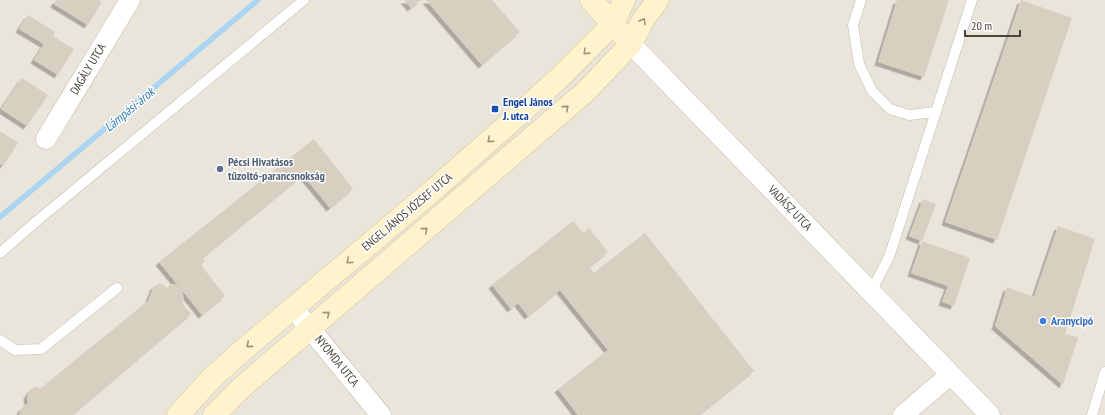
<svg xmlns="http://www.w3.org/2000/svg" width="1105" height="415" viewBox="0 0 1105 415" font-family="'PT Sans Narrow',sans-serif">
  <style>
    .residential { fill: #eae5da }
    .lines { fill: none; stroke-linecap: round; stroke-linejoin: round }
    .stream { stroke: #a9d4f2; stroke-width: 5.5 }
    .building { fill: #d8cfc1; filter: url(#shadow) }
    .lane-casing { stroke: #c2bbae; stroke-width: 11 }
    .street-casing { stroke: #c2bbae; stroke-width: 21 }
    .secondary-casing { stroke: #d6c79b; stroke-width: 23 }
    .lane { stroke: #fff; stroke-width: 10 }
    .street { stroke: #fff; stroke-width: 20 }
    .secondary { stroke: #fff3cd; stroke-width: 22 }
    .oneway { stroke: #9c937c }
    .transit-dot { fill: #1a4fb4; stroke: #fff; stroke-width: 1.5 }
    .service-dot { fill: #5c6f8a; stroke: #fff; stroke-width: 1.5 }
    .shop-dot { fill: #3f7fe0; stroke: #fff; stroke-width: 1.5 }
    .labels { text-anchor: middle; stroke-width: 3; stroke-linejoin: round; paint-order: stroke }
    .street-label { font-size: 12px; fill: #4b4439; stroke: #fff }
    .transit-label { font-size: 12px; font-weight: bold; fill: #164399; stroke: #fff; text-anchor: start }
    .service-label { font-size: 12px; font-weight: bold; fill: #4e5e75; stroke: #fff; text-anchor: start }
    .shop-label { font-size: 12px; font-weight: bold; fill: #366cbe; stroke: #fff; text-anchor: start }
    .water-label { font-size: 13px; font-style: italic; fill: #2e7ab2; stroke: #fff }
  </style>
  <defs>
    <filter id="shadow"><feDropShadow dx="-3.5" dy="3.5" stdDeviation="0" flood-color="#0004"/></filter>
  </defs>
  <rect width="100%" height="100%" fill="#f6f3ec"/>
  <rect class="residential" x="0" y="0" width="1105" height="415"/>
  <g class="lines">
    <path class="stream" d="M0 217 258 0"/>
  </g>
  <g class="building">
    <path d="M56 0H99L102 2 88 25 54 4Z"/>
    <path d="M404 0H421L411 8Z"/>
    <path d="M426 0H492L520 32 482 65Z"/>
    <path d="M897 0H949L924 77 878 62Z"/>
    <path d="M1021 0 1072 18 997 240 945 222Z"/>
    <path d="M28 15 55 32 53 36 74 49 58 75 34 60 44 44 19 29Z"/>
    <path d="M22 78 48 95 27 126 1 109Z"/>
    <path d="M0 131 18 143 3 166 0 164Z"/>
    <path d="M314 139 353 189 330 208 303 175 202 258 205 261 201 265 225 296 202 315 182 290 184 299 182 303 191 314 72 415H19L21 409 28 403 27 396 31 389 36 387 41 388 148 301 154 286 160 283 165 286 167 289 170 284 177 285 182 290 159 262Z"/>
    <path d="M923 199 936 204 922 241 909 236Z"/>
    <path d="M573 221 583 233 589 228 608 252 589 267 594 273 645 233 754 371 699 415H578L558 389 608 350 560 290 528 316 518 303 511 309 492 285Z"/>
    <path d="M1058 226 1095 239 1065 334 1078 337 1063 385 995 326 1007 287 1034 297Z"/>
    <path d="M922 241 970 258 954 306 942 302 948 286 911 273Z"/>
  </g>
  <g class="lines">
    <g class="lane-casing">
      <g id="lane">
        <path d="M861 0 853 25 859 64 872 91 890 109 909 115 936 112"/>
        <path d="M0 253 38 220 304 0"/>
        <path d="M871 292 889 257 972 0"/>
        <path d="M0 340 15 350 41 349 117 288"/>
        <path d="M1092 415 1105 372"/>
      </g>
    </g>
    <g class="street-casing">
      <g id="street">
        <path d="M631 44 990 415"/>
        <path d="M46 139 130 0"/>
        <path d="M293 308 381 415"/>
        <path d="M903 415 950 375"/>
      </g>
    </g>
    <g class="secondary-casing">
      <g id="secondary">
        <path d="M591 0 622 34"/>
        <path d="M178 415 212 378 242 351 430 193 505 127 559 78 613 24 624 0"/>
        <path d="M214 415 241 388 585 92 631 44 643 20 658 0"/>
      </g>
    </g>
    <use href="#lane" class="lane"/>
    <use href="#street" class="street"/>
    <use href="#secondary" class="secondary"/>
  </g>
  <defs><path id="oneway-chevron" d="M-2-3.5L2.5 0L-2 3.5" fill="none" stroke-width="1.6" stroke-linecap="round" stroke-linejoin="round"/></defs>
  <g class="oneway">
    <use href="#oneway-chevron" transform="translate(643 21) rotate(-59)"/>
    <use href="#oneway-chevron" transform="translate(586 52) rotate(136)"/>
    <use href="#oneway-chevron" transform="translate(566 108) rotate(-41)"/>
    <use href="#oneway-chevron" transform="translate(490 140) rotate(139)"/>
    <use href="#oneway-chevron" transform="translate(425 230) rotate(-41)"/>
    <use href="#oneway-chevron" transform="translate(349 261) rotate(140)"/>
    <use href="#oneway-chevron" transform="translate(327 314) rotate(-41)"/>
    <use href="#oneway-chevron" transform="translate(249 345) rotate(140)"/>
  </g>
  <rect class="transit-dot" x="491" y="105" width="8" height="8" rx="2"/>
  <circle class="service-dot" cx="220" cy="169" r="4"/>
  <circle class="shop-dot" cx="1043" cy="321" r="4"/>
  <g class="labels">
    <g class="street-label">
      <text transform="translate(88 69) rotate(-59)" y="4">DAGÁLY UTCA</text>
      <text transform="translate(790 208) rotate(46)" y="4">VADÁSZ UTCA</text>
      <text transform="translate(407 212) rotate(-40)" y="4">ENGEL JÁNOS JÓZSEF UTCA</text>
      <text transform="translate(337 361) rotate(51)" y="4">NYOMDA UTCA</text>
    </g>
    <g class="transit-label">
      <text x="503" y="106">Engel János<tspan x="503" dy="14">J. utca</tspan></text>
    </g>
    <g class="service-label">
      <text x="228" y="166">Pécsi Hivatásos<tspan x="228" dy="14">tűzoltó-parancsnokság</tspan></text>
    </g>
    <g class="shop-label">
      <text x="1051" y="325">Aranycipó</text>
    </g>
    <g class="water-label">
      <text transform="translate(129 109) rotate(-40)" y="5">Lámpási-árok</text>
    </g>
  </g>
  <path d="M965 30v6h55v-6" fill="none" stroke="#4b4439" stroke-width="2"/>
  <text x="971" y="30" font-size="12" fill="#4b4439" stroke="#ffffff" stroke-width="3" paint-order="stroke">20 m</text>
</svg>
